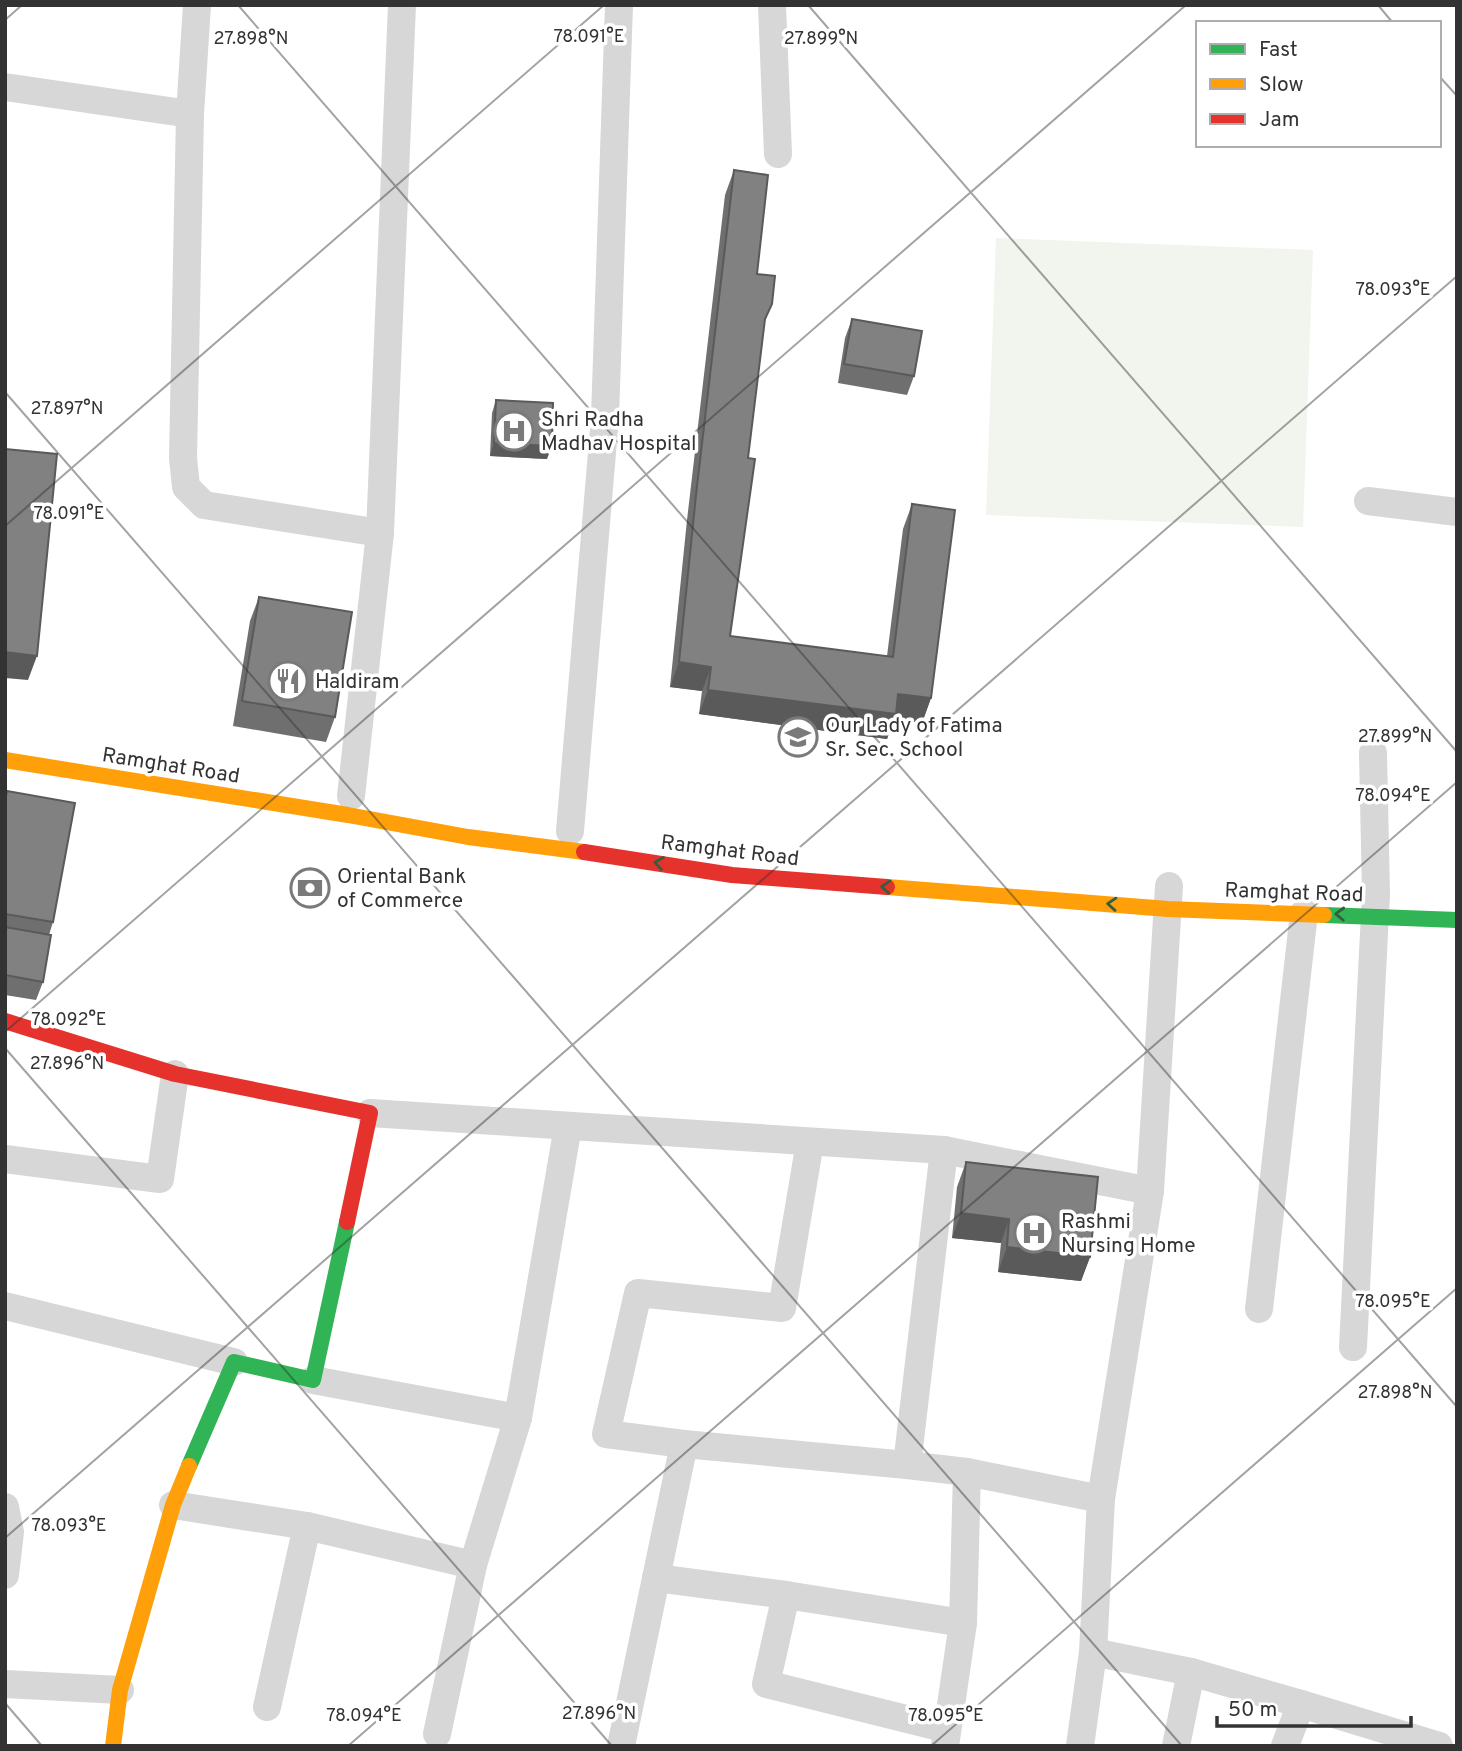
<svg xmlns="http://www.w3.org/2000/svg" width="1462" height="1751" viewBox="0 0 1462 1751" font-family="Overpass,sans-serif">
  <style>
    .green { fill: #f1f5ed }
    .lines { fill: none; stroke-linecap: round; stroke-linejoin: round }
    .street { stroke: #d7d7d7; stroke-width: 28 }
    .fast { stroke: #30b455; stroke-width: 16 }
    .slow { stroke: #ff9f0a; stroke-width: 16 }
    .jam { stroke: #e5322d; stroke-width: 16 }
    .wall { fill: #6f6f6f }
    .shaded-wall { fill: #5a5a5a }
    .building { fill: #818181; stroke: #5a5a5a; stroke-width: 2 }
    .oneway { stroke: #32603f }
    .ticks { fill: none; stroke: #333; stroke-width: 2; stroke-opacity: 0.45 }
    .labels { text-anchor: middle; stroke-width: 7; stroke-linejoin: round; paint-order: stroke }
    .poi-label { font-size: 21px; fill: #333; stroke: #fff; text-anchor: start }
    .street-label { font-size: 21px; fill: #333; stroke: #fff }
    .ticks-label { font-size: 18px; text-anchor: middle; fill: #333; stroke: #fff; stroke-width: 7; stroke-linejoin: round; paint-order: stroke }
  </style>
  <rect width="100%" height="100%" fill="#fff"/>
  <path class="green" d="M996 238 1313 250 1303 527 986 515Z"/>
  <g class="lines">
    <g class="street">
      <path d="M197 5 190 114 183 458 186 487 204 505 380 533"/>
      <path d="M772 5 778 154"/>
      <path d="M5 87 190 114"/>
      <path d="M1368 501 1457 512"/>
      <path d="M351 796 380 533 402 5"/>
      <path d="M570 831 605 417 619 5"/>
      <path d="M370 1113 944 1150"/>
      <path d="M5 1159 160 1179 175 1074"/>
      <path d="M5 1306 234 1362"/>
      <path d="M1259 1309 1304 913"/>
      <path d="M1353 1347 1376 894 1373 753"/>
      <path d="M313 1380 518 1418"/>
      <path d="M684 1444 606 1434 638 1293 782 1308 810 1142"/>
      <path d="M907 1465 967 1472"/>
      <path d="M173 1505 307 1526"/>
      <path d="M5 1507 10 1532 5 1575"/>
      <path d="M656 1578 786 1595"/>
      <path d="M1093 1652 1191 1672 1301 1704 1285 1746"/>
      <path d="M5 1684 120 1690"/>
      <path d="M1301 1704 1439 1746"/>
      <path d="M267 1707 307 1526 473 1565"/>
      <path d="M947 1729 766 1684 786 1595 963 1623"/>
      <path d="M437 1734 473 1565 518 1418 568 1126"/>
      <path d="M621 1746 684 1444 907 1465 944 1150 1150 1191"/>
      <path d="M945 1746 963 1623 967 1472 1101 1499"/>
      <path d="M1080 1746 1093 1652 1101 1499 1150 1191 1169 886"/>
      <path d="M1176 1746 1191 1672"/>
    </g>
    <g class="fast">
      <path d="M1324 915 1457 920"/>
      <path d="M189 1466 234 1362 313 1380 347 1222"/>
    </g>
    <g class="slow">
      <path d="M5 760 348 815 468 837 584 852"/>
      <path d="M887 887 1168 909 1324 915"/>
      <path d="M113 1746 120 1690 173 1505 189 1466"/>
    </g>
    <g class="jam">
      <path d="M584 852 732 875 887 887"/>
      <path d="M5 1021 175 1074 370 1113 347 1222"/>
    </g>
  </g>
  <g class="wall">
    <path d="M734 170 757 274 772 304 764 323 748 458 730 636 887 656 903 529 912 504 931 698 922 723 894 719 887 739 699 714 702 691 670 687 687 520 725 195Z"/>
    <path d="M852 319 914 376 907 395 838 383 845 338Z"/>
    <path d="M496 400 547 459 490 456 492 413Z"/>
    <path d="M259 597 335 717 326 742 233 726 250 621Z"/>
    <path d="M7 791 53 922 49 935 43 982 36 1000 5 995V796Z"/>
    <path d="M966 1162 1090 1257 1081 1281 998 1272 1001 1243 952 1238 957 1187Z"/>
  </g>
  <g class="shaded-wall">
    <path d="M494 443 552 446 547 459 490 456Z"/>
    <path d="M5 652 37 656 28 680 5 678Z"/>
    <path d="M679 662 711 667 702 691 670 687Z"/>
    <path d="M708 690 898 694 931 698 922 723 894 719 887 739 699 714Z"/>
    <path d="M961 1213 1009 1219 1001 1243 952 1238Z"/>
    <path d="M1007 1247 1090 1257 1081 1281 998 1272Z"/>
  </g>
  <g class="building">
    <path d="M734 170 768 175 757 274 775 276 772 304 765 319 748 458 755 459 730 636 893 657 912 504 955 510 931 698 898 694 896 714 708 690 711 667 679 662 696 495Z"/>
    <path d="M852 319 922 331 914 376 844 364Z"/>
    <path d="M496 400 553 403 552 446 494 443Z"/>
    <path d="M5 449 57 454 37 656 5 652Z"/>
    <path d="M259 597 352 612 335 717 242 701Z"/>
    <path d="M7 791 75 803 53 922 5 914V801Z"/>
    <path d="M5 927 51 935 43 982 5 975Z"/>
    <path d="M966 1162 1098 1177 1090 1257 1007 1247 1009 1219 961 1213Z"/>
  </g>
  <defs><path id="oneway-chevron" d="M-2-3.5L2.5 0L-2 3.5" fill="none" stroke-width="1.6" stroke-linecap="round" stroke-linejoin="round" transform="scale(1.75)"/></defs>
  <g class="oneway">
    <use href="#oneway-chevron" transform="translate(659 863) rotate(-171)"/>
    <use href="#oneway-chevron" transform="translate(886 887) rotate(-176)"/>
    <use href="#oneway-chevron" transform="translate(1112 904) rotate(-176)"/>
    <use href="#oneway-chevron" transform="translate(1340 914) rotate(-178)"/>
  </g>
  <path class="ticks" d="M238 5 1457 1407M808 5 1457 752M1378 5 1393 23M5 20 22 5M1439 76 1457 96M5 392 1182 1746M5 526 604 5M5 1032 1186 5M5 1048 612 1746M5 1538 1457 276M5 1703 42 1746M348 1746 1457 782M931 1746 1457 1288"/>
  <defs>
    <g id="hospital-ring" transform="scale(2.0125)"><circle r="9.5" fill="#fff" stroke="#7a7a7a" stroke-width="1.5"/><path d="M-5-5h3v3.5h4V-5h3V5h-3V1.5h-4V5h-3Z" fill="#7a7a7a"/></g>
    <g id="restaurant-ring" transform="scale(2.0125)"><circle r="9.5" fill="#fff" stroke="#7a7a7a" stroke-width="1.5"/><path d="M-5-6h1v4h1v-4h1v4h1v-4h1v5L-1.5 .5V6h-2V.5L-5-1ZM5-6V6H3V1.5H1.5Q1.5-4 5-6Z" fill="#7a7a7a"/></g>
    <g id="school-ring" transform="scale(2.0125)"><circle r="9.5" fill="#fff" stroke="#7a7a7a" stroke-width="1.5"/><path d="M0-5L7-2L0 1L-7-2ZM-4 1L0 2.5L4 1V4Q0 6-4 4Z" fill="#7a7a7a"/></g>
    <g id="bank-ring" transform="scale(2.0125)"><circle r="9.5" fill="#fff" stroke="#7a7a7a" stroke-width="1.5"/><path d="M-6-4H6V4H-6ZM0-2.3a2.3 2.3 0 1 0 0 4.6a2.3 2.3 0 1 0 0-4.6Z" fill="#7a7a7a"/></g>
  </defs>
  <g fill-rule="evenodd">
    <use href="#hospital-ring" x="514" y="431"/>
    <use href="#restaurant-ring" x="288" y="681"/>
    <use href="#school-ring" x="798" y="737"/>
    <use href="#bank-ring" x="310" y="888"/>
    <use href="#hospital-ring" x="1034" y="1233"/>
  </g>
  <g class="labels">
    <g class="poi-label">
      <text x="541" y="426">Shri Radha<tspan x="541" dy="24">Madhav Hospital</tspan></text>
      <text x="315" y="688">Haldiram</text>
      <text x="825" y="732">Our Lady of Fatima<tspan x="825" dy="24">Sr. Sec. School</tspan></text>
      <text x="337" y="883">Oriental Bank<tspan x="337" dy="24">of Commerce</tspan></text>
      <text x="1061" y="1228">Rashmi<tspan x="1061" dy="24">Nursing Home</tspan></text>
    </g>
    <g class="street-label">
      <text transform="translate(171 765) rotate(9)" y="7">Ramghat Road</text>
      <text transform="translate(730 850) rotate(7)" y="7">Ramghat Road</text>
      <text transform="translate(1294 892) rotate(2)" y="7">Ramghat Road</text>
    </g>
  </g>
  <g class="ticks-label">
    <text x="589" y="42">78.091°E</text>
    <text x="251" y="44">27.898°N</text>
    <text x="821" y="44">27.899°N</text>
    <text x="1393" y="295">78.093°E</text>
    <text x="67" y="414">27.897°N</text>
    <text x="69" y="519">78.091°E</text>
    <text x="1395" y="742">27.899°N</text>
    <text x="1393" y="801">78.094°E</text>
    <text x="69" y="1025">78.092°E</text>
    <text x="67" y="1069">27.896°N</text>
    <text x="1393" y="1307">78.095°E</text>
    <text x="1395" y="1398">27.898°N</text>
    <text x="69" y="1531">78.093°E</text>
    <text x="599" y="1719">27.896°N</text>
    <text x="364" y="1721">78.094°E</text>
    <text x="946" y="1721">78.095°E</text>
  </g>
  <rect width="1462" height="1751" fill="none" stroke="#333333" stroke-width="14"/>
  <rect x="1196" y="21" width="245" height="126" fill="#ffffff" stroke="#adadad" stroke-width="2"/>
  <rect x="1210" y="44" width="35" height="10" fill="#30b455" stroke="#adadad" stroke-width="2"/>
  <text x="1259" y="56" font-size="21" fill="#333333">Fast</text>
  <rect x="1210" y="79" width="35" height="10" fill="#ff9f0a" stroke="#adadad" stroke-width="2"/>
  <text x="1259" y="91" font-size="21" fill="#333333">Slow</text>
  <rect x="1210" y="114" width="35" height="10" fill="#e5322d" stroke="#adadad" stroke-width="2"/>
  <text x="1259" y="126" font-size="21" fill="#333333">Jam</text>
  <path d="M1217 1716v10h194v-10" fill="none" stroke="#333333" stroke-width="3.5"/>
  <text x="1228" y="1716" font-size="21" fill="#333333" stroke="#ffffff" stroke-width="5" paint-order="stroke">50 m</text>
</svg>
